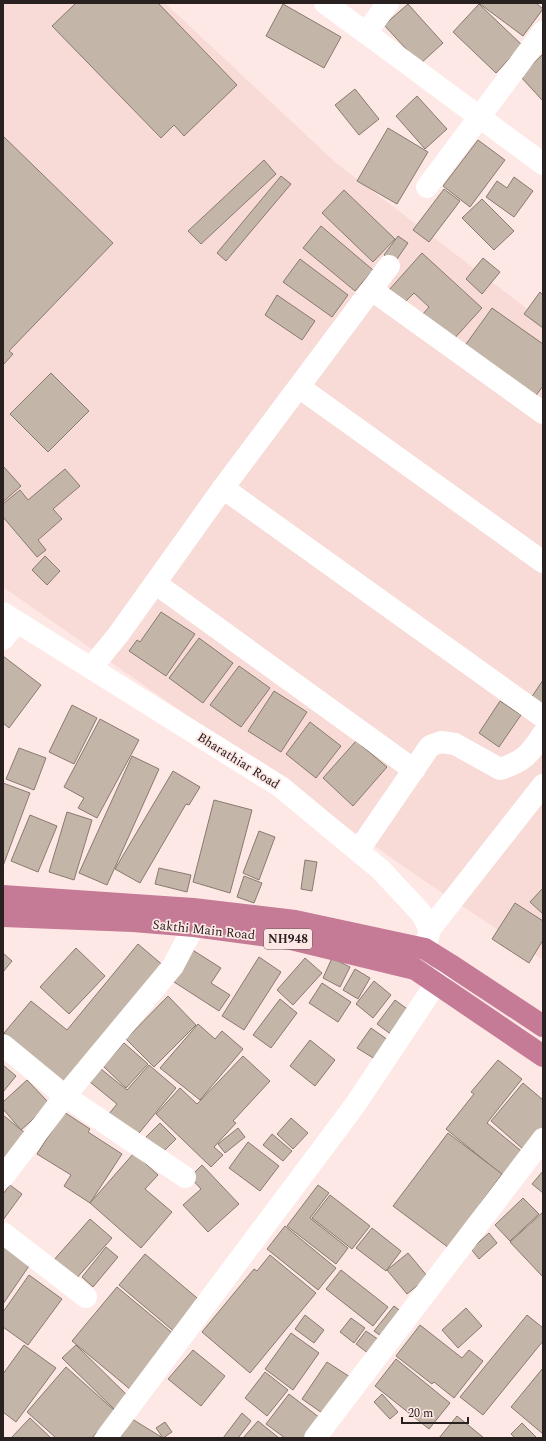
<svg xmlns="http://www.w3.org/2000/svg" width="546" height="1441" viewBox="0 0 546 1441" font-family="Spectral,serif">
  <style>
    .built { fill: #f8dad6 }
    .building { fill: #c4b5a9; stroke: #887a6f }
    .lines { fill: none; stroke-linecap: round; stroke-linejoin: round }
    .minor { stroke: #fff; stroke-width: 22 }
    .highway { stroke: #c57a96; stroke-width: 22 }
    .labels { text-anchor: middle; stroke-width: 3.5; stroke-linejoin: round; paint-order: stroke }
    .shield { fill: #fee8e5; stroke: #695d5b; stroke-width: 1 }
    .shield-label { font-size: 12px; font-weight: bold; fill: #292120 }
    .street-label { font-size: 13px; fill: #292120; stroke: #fee8e5 }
  </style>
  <rect width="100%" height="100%" fill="#fee8e5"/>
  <path class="built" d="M3 3H165L336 163 543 321V960L426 882 3 587Z"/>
  <g class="building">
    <path d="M76 3H158L237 85 184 136 174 125 161 138 52 26Z"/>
    <path d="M480 3H536L543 9 523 36 480 4Z"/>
    <path d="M283 4 341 37 324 68 266 36Z"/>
    <path d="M408 4 443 43 420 64 384 25Z"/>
    <path d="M479 4 522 45 496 73 453 32Z"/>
    <path d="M543 54V101L520 76Z"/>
    <path d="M355 89 379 119 359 135 335 105Z"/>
    <path d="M417 96 447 129 425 149 396 116Z"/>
    <path d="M388 128 428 152 397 204 357 181Z"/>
    <path d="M3 136 113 243 9 351 13 354 3 365Z"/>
    <path d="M478 140 505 160 470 207 443 186Z"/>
    <path d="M264 160 276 174 201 244 188 231Z"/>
    <path d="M281 176 291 184 226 261 217 253Z"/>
    <path d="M514 177 533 191 514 217 486 197 497 181 507 188Z"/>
    <path d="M444 189 460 201 429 242 413 230Z"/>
    <path d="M344 190 395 239 373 262 322 213Z"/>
    <path d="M482 199 514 231 494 250 462 218Z"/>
    <path d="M321 226 373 270 355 291 303 248Z"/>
    <path d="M398 236 408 243 395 262 384 255Z"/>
    <path d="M422 253 482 308 452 341 422 315 429 307 414 293 403 304 389 290Z"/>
    <path d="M483 258 500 272 482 294 466 279Z"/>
    <path d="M300 259 348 295 332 317 283 282Z"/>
    <path d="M540 292 543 295V328L524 314Z"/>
    <path d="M277 295 315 321 302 340 265 315Z"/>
    <path d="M492 308 543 344V386L534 398 464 347Z"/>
    <path d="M51 373 89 411 48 452 10 414Z"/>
    <path d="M3 466 21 486 3 502Z"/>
    <path d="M65 469 80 486 53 509 62 519 38 540 46 550 37 557 3 517V504L20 490 28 500Z"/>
    <path d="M45 556 60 571 47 585 32 570Z"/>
    <path d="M161 612 195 634 166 676 129 651 137 640 140 642Z"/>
    <path d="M199 638 233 663 203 703 169 678Z"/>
    <path d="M3 656 41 685 9 728 3 723Z"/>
    <path d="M239 666 270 688 241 727 210 705Z"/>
    <path d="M543 680V705L531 698Z"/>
    <path d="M274 691 307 712 281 752 248 731Z"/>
    <path d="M500 701 521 715 499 747 479 733Z"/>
    <path d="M72 705 97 718 74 764 49 752Z"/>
    <path d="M100 719 139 740 97 818 78 808 84 798 64 787Z"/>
    <path d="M310 722 341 746 316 778 286 754Z"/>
    <path d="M356 741 387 767 353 806 323 778Z"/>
    <path d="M19 748 46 758 34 790 6 779Z"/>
    <path d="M132 756 159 769 107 885 79 873Z"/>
    <path d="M173 771 200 787 189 805 186 804 140 883 115 869Z"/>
    <path d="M3 783 30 793 3 866Z"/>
    <path d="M214 800 252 810 230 893 193 882Z"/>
    <path d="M67 812 92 820 74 880 49 872Z"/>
    <path d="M30 815 57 826 38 872 11 861Z"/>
    <path d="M259 831 275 837 259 880 243 873Z"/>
    <path d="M305 860 317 862 312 891 301 889Z"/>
    <path d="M159 868 191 875 187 892 155 884Z"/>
    <path d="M244 876 262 883 254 903 237 897Z"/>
    <path d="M543 888V914L530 902Z"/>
    <path d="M515 903 543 921V940L529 963 492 939Z"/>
    <path d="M138 944 165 967 68 1086 4 1033 31 1001 67 1030Z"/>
    <path d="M76 948 105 976 69 1014 40 987Z"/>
    <path d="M191 949 221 968 211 983 230 995 219 1011 171 980Z"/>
    <path d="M3 953 12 961 3 972Z"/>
    <path d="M259 957 281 972 244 1030 222 1016Z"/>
    <path d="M305 958 322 973 293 1005 277 990Z"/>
    <path d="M332 958 350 967 340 987 323 978Z"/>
    <path d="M355 969 370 978 358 999 343 990Z"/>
    <path d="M374 981 391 995 373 1018 356 1004Z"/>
    <path d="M322 983 351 1002 338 1022 309 1003Z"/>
    <path d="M168 996 196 1025 154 1067 126 1039Z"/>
    <path d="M280 999 297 1013 271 1048 253 1035Z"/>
    <path d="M395 1000 410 1011 392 1035 377 1024Z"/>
    <path d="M198 1024 215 1039 222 1031 243 1049 200 1100 160 1068Z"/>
    <path d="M371 1028 388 1040 375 1059 357 1048Z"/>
    <path d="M310 1040 335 1060 315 1086 290 1066Z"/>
    <path d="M124 1043 148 1064 126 1088 103 1066Z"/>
    <path d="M243 1056 270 1081 233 1121 236 1123 214 1147 223 1155 211 1167 156 1114 180 1088 197 1104Z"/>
    <path d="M498 1060 522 1079 487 1123 525 1154 506 1178 446 1129 474 1094 471 1092Z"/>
    <path d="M3 1065 16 1076 3 1092Z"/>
    <path d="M149 1065 176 1088 135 1138 108 1115 117 1104 90 1082 101 1069 127 1090Z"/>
    <path d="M27 1080 50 1104 21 1130 3 1109V1102Z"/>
    <path d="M523 1083 543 1100V1128L524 1150 491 1121Z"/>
    <path d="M64 1112 90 1129 88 1132 122 1154 90 1203 64 1186 71 1175 37 1154Z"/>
    <path d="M3 1115 25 1133 4 1159 3 1158Z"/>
    <path d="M291 1118 308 1133 293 1149 277 1134Z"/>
    <path d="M160 1123 176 1139 160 1155 144 1139Z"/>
    <path d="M238 1128 245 1137 225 1153 218 1144Z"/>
    <path d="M448 1133 502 1174 480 1204 481 1205 449 1248 393 1206Z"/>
    <path d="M272 1134 292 1151 283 1161 263 1145Z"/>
    <path d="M248 1142 279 1166 260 1191 229 1168Z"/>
    <path d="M134 1153 158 1175 145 1189 172 1212 141 1248 90 1203Z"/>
    <path d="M202 1165 239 1204 208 1232 183 1205 201 1189 190 1177Z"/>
    <path d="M543 1171V1193L532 1184Z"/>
    <path d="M10 1185 22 1194 3 1220V1194Z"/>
    <path d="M318 1185 329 1193 310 1218 348 1248 336 1264 287 1226Z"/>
    <path d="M330 1195 370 1226 352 1249 312 1218Z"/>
    <path d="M523 1198 539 1214 510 1241 495 1225Z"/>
    <path d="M543 1212V1277L510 1242Z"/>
    <path d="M90 1219 112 1238 75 1280 53 1261Z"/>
    <path d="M285 1226 336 1268 318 1290 267 1249Z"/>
    <path d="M372 1228 401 1251 386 1271 356 1248Z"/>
    <path d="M489 1233 497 1243 479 1259 471 1249Z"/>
    <path d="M3 1244 31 1263 3 1304Z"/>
    <path d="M106 1247 118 1257 93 1287 82 1277Z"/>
    <path d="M408 1253 428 1277 407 1294 387 1270Z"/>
    <path d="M145 1254 203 1303 177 1334 119 1285Z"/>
    <path d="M270 1255 316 1293 250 1373 202 1332 254 1269 257 1271Z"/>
    <path d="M341 1270 388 1307 373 1326 326 1289Z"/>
    <path d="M29 1275 62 1299 28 1345 3 1327V1312Z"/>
    <path d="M117 1287 176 1336 131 1390 72 1341Z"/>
    <path d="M394 1306 403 1313 384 1338 374 1331Z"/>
    <path d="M466 1308 482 1326 458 1348 442 1330Z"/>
    <path d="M305 1315 324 1330 314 1343 295 1329Z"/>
    <path d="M527 1315 543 1328V1341L483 1415 460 1397Z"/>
    <path d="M351 1318 365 1328 354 1343 340 1332Z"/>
    <path d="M420 1325 462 1358 469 1350 483 1361 454 1398 434 1382 432 1384 396 1356Z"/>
    <path d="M366 1331 379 1340 369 1354 356 1344Z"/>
    <path d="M291 1333 319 1353 293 1390 265 1369Z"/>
    <path d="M24 1345 56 1368 16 1422 3 1412V1374Z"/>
    <path d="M76 1345 129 1397 116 1411 62 1358Z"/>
    <path d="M193 1350 225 1376 201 1406 168 1379Z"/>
    <path d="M396 1359 450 1403 429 1429 375 1386Z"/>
    <path d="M327 1362 350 1377 325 1415 302 1399Z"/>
    <path d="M66 1367 115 1411 92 1438H56L27 1412Z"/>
    <path d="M543 1368V1434L511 1407Z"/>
    <path d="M265 1372 288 1390 267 1416 245 1398Z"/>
    <path d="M289 1394 320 1418 305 1438H285L266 1424Z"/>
    <path d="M382 1394 398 1412 390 1419 374 1402Z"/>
    <path d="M242 1413 251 1421 238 1438H223Z"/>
    <path d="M457 1416 484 1438H439Z"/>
    <path d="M30 1418 51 1438H11Z"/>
    <path d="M132 1419 163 1438H120Z"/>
    <path d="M258 1421 279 1438H243Z"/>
    <path d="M165 1422 172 1432 163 1438 156 1428Z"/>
    <path d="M522 1423 537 1438H515L511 1434Z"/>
  </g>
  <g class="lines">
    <g class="minor">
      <path d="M325 3 366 33 388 3"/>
      <path d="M366 33 543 164"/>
      <path d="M427 187 543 32"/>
      <path d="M372 290 543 413"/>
      <path d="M299 387 543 562"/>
      <path d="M223 488 543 717"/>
      <path d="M155 583 414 770"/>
      <path d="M3 613 281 787 381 870 421 913 430 929 425 949 417 966"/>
      <path d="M3 639 17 622"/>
      <path d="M91 668 118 635 223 488 389 266"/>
      <path d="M358 851 430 746 441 742 455 744 500 769C523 762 530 754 543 734"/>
      <path d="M430 929 543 785"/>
      <path d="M3 1045 65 1096 185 1177"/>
      <path d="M3 1177 65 1096 173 966 194 926"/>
      <path d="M3 1233 86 1297"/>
      <path d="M106 1438 355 1105 449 964"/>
      <path d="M315 1438 543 1139"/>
    </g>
    <g class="highway">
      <path d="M3 896 193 909 295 921 425 949 449 964 543 1026"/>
      <path d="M3 916 133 921 194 926 291 939 415 969 543 1056"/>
    </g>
  </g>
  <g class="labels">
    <rect class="shield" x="264" y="929" width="48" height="20" rx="3"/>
    <g class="shield-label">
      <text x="288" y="943">NH948</text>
    </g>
    <g class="street-label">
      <text transform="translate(239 760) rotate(32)" y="5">Bharathiar Road</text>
      <text transform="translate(204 929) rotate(6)" y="5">Sakthi Main Road</text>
    </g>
  </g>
  <rect width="546" height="1441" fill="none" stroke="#292120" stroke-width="8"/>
  <path d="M402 1417v6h66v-6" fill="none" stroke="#292120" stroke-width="2"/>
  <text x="408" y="1417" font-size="12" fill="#292120" stroke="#fee8e5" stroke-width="3" paint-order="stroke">20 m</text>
</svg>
